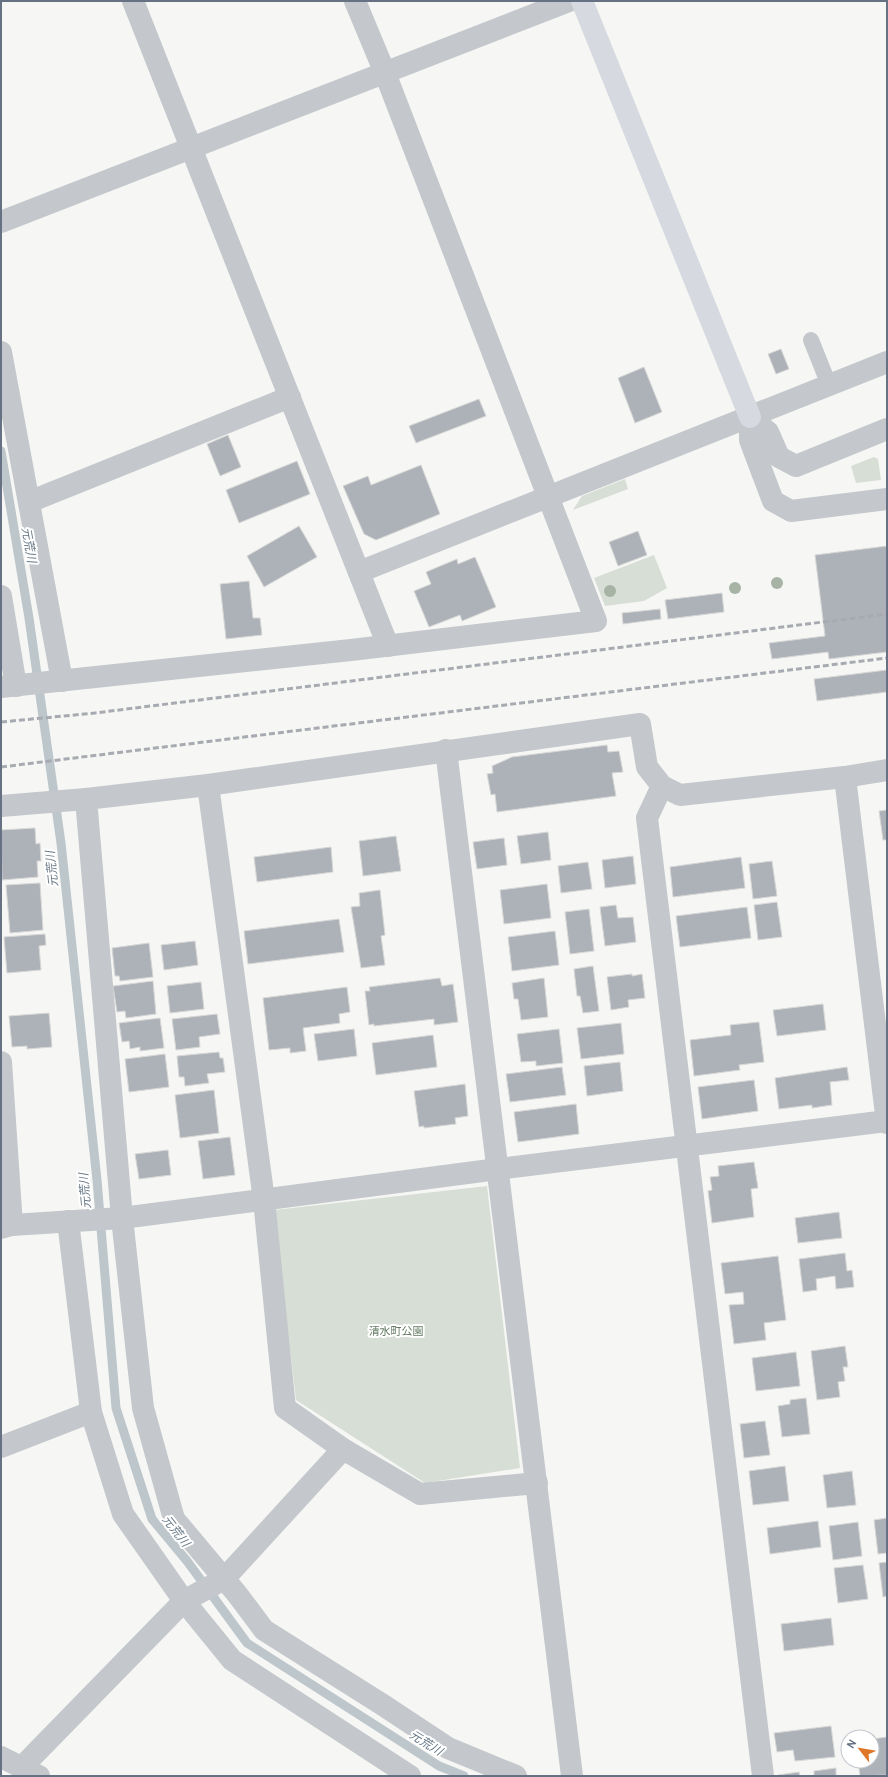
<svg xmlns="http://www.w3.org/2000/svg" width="888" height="1777" viewBox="0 0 888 1777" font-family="Overpass,'Noto Sans JP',sans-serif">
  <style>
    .green { fill: #d7ded5 }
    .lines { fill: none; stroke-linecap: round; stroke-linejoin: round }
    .stream { stroke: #bdc6cb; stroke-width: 9 }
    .building { fill: #adb2b9; stroke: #d8d8d6 }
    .service { stroke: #c4c7cb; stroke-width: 16 }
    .minor { stroke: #c4c7cb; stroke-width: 22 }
    .tertiary { stroke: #c4c7cb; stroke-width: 22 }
    .secondary { stroke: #d6d9df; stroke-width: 22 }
    .rail { stroke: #a7aab1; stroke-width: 3; stroke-dasharray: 6 3; stroke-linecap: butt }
    .tree { fill: #a6b3a5 }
    .labels { text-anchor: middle; stroke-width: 4; stroke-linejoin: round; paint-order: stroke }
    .park-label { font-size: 11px; fill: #657b65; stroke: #fff }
    .water-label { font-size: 12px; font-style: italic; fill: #677987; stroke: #fff }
  </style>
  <rect width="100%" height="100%" fill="#f6f7f4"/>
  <g class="green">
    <path d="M874 457 878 459 881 480 856 483 851 466Z"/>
    <path d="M625 479 628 489 573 510 582 496Z"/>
    <path d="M654 555 667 588 644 601 605 606 594 578Z"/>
    <path d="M487 1186 520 1468 425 1483 296 1400 274 1210Z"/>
  </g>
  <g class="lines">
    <path class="stream" d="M1 451 29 618 61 843 97 1180 116 1408 152 1519 187 1561 247 1643 439 1766 464 1776"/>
  </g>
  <g class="building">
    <path d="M781 349 789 369 776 374 768 354Z"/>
    <path d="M644 367 662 412 635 423 618 378Z"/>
    <path d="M479 399 486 416 416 443 409 426Z"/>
    <path d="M228 435 241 467 220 476 207 444Z"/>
    <path d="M297 461 310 494 239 523 226 490Z"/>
    <path d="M421 465 440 514 376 540 364 534 343 486 368 476 371 485Z"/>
    <path d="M299 526 317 557 264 587 247 556Z"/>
    <path d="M638 531 647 555 618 566 609 542Z"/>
    <path d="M887 546V652L829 659 828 652 772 659 769 643 825 636 815 555Z"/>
    <path d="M475 557 496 607 462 621 460 615 429 627 414 591 431 584 426 572 457 559 458 564Z"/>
    <path d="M249 581 253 618H260L262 635 226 639 220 584Z"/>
    <path d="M722 593 724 612 668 619 665 600Z"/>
    <path d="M660 609 661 619 623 624 622 613Z"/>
    <path d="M887 670V692L817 701 814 679Z"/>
    <path d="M607 745 608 752 619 751 623 772 612 773 616 796 497 812 495 794 491 795 487 774 493 773 492 766 512 757Z"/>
    <path d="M887 810V840H883L879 811Z"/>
    <path d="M35 828 36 844 40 843 41 861H37L38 877 2 880 1 830Z"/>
    <path d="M548 832 551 860 521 864 517 836Z"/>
    <path d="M396 836 401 871 363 876 359 841Z"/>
    <path d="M504 838 507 865 477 869 473 842Z"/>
    <path d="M331 847 333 872 257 882 254 857Z"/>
    <path d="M633 856 636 884 605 888 602 860Z"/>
    <path d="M741 857 745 888 673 897 670 867Z"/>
    <path d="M772 861 777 896 753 899 749 864Z"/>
    <path d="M588 862 592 889 561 893 558 866Z"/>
    <path d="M40 883 43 930 10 933 6 885Z"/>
    <path d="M547 884 551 918 504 924 500 890Z"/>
    <path d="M380 890 385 935 381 936 385 965 361 968 351 907 360 906 359 893Z"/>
    <path d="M777 902 782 937 758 940 754 905Z"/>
    <path d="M616 905 618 918 633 917 636 942 605 946 600 907Z"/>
    <path d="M747 907 751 938 680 947 676 916Z"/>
    <path d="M589 909 594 951 570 954 565 912Z"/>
    <path d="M339 919 344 952 248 964 244 931Z"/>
    <path d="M555 931 559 965 512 971 508 937Z"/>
    <path d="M45 934 46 945 39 946 41 970 7 973 4 937Z"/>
    <path d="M195 941 198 965 164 970 161 945Z"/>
    <path d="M149 943 153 977 120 981 119 976H115L112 948Z"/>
    <path d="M593 966 599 1011 583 1013 580 996H577L574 969Z"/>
    <path d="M632 974V976L642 974 645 998 628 1000 629 1007 611 1010 607 977Z"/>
    <path d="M440 978 442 986 453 984 458 1022 434 1025V1019L374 1026V1024L369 1025 365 991H370L369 987Z"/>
    <path d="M544 978 548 1017 521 1020 518 999H514L512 983Z"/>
    <path d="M153 981 156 1014 126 1018 125 1011 117 1012 113 986Z"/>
    <path d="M201 982 204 1009 170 1013 167 986Z"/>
    <path d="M347 987 350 1012 339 1014 340 1023 303 1028 306 1051 290 1053V1048L269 1050 263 998Z"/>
    <path d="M823 1004 826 1030 777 1036 773 1010Z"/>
    <path d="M49 1013 52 1047 27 1049V1046L12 1047 9 1016Z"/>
    <path d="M217 1014 220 1034 199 1037 200 1047 176 1050 172 1019Z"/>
    <path d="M160 1018 164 1048 140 1051V1047L130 1049 129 1041 122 1042 119 1023Z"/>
    <path d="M759 1022 764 1062 739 1065 740 1070 694 1076 690 1040 731 1035 730 1025Z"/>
    <path d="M621 1023 624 1054 581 1059 577 1028Z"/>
    <path d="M354 1029 357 1056 318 1061 314 1034Z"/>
    <path d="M559 1029 563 1063 536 1066V1061L521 1062 517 1034Z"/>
    <path d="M433 1035 437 1067 376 1075 372 1043Z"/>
    <path d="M219 1052 220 1058H223L225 1072 207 1074 209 1083 185 1086 184 1077H179L177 1056Z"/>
    <path d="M165 1054 169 1087 129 1092 125 1059Z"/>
    <path d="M620 1062 623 1091 587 1096 584 1066Z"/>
    <path d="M562 1067 566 1095 510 1102 506 1074Z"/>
    <path d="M847 1067 849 1080 830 1082 832 1105 812 1108V1105L779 1109 775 1078Z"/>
    <path d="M754 1080 758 1111 702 1119 698 1087Z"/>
    <path d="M465 1084 468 1116 455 1118 456 1124 424 1128V1126L419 1127 414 1091Z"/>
    <path d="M214 1090 219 1133 180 1138 175 1095Z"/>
    <path d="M576 1104 579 1134 518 1142 514 1112Z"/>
    <path d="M230 1137 235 1175 203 1179 198 1141Z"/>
    <path d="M168 1150 171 1175 139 1179 135 1154Z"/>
    <path d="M754 1162 758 1188 751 1189 754 1217 712 1223 708 1191 712 1190 710 1177 719 1176 718 1166Z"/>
    <path d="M839 1212 842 1238 798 1243 795 1218Z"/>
    <path d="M845 1253 847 1271 852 1270 854 1287 836 1289 835 1276 816 1279 817 1290 803 1292 799 1259Z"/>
    <path d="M778 1256 786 1320 764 1323 766 1340 734 1344 729 1305 744 1304 743 1292 725 1294 721 1263Z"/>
    <path d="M845 1346 848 1367H843L845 1381 838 1382 840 1397 817 1400 811 1351Z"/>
    <path d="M796 1352 800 1386 756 1391 752 1358Z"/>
    <path d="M806 1398 810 1434 782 1437 778 1406 790 1404V1400Z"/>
    <path d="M765 1421 770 1455 744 1458 740 1424Z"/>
    <path d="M785 1466 789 1501 753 1505 749 1471Z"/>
    <path d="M852 1471 856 1505 827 1508 823 1475Z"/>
    <path d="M887 1518V1553L878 1554 874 1520Z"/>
    <path d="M818 1521 821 1547 770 1554 767 1528Z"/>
    <path d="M858 1522 862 1556 833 1560 829 1526Z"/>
    <path d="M887 1562V1596L883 1597 879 1563Z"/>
    <path d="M863 1565 868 1599 838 1603 834 1568Z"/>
    <path d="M831 1618 834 1645 784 1651 781 1624Z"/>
    <path d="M831 1726 835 1757 795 1761 793 1750 777 1752 774 1733Z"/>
    <path d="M887 1737V1775L860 1776 858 1761H872V1739Z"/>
    <path d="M836 1768V1776H814V1771Z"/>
    <path d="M799 1772 800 1776H778V1775Z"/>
  </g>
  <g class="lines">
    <path class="service" d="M811 340 829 385"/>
    <g class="minor">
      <path d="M133 1 388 646"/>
      <path d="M1 222 569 1"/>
      <path d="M1 352 62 681"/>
      <path d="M750 417V440L773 501 791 511 887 499"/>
      <path d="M750 417 768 432 779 457 796 466 887 429"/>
      <path d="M29 502 290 397"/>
      <path d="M359 572 887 362"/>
      <path d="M1 596 16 686"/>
      <path d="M1 687 351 650 596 621 385 73 355 1"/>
      <path d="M446 750 572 1776"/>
      <path d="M208 785 264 1200 285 1408 343 1449 420 1494 537 1483"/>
      <path d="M662 786 647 818 763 1776"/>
      <path d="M1 806 86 799"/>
      <path d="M1 1062 12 1225"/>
      <path d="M68 1221 91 1412 123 1514 184 1601 232 1660 410 1776"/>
      <path d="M1 1447 91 1412"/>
      <path d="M1 1757 39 1776"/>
      <path d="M22 1767 184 1601 224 1579 343 1449"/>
      <path d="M516 1776 448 1748 383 1705 264 1630 237 1594 174 1519 143 1408 122 1218 86 799 208 785 640 724 647 767 662 786 680 795 845 777 887 770"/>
    </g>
    <g class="tertiary">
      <path d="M845 777 887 1123"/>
      <path d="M1 1228 12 1225 122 1218 498 1169 887 1121"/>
    </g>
    <path class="secondary" d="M582 1 750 417"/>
    <g class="rail">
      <path d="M1 722 95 713 887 614"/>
      <path d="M1 767 887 658"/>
    </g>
  </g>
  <g class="tree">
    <circle cx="777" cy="583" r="6"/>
    <circle cx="735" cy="588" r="6"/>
    <circle cx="610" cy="591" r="6"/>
  </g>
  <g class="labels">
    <g class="park-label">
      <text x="396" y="1335">清水町公園</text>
    </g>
    <g class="water-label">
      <text transform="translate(29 545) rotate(80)" y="4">元荒川</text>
      <text transform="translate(52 869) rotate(-96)" y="4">元荒川</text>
      <text transform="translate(85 1191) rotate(-95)" y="4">元荒川</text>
      <text transform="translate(176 1531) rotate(52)" y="4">元荒川</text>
      <text transform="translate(426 1743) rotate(32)" y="4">元荒川</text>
    </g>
  </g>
  <rect width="888" height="1777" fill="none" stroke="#667184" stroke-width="4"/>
  <g transform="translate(860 1749) rotate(301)"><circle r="19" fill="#ffffff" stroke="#c2c6ce"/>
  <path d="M0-3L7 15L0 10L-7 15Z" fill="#df772b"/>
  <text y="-6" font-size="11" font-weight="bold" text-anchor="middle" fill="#667184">N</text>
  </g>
</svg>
